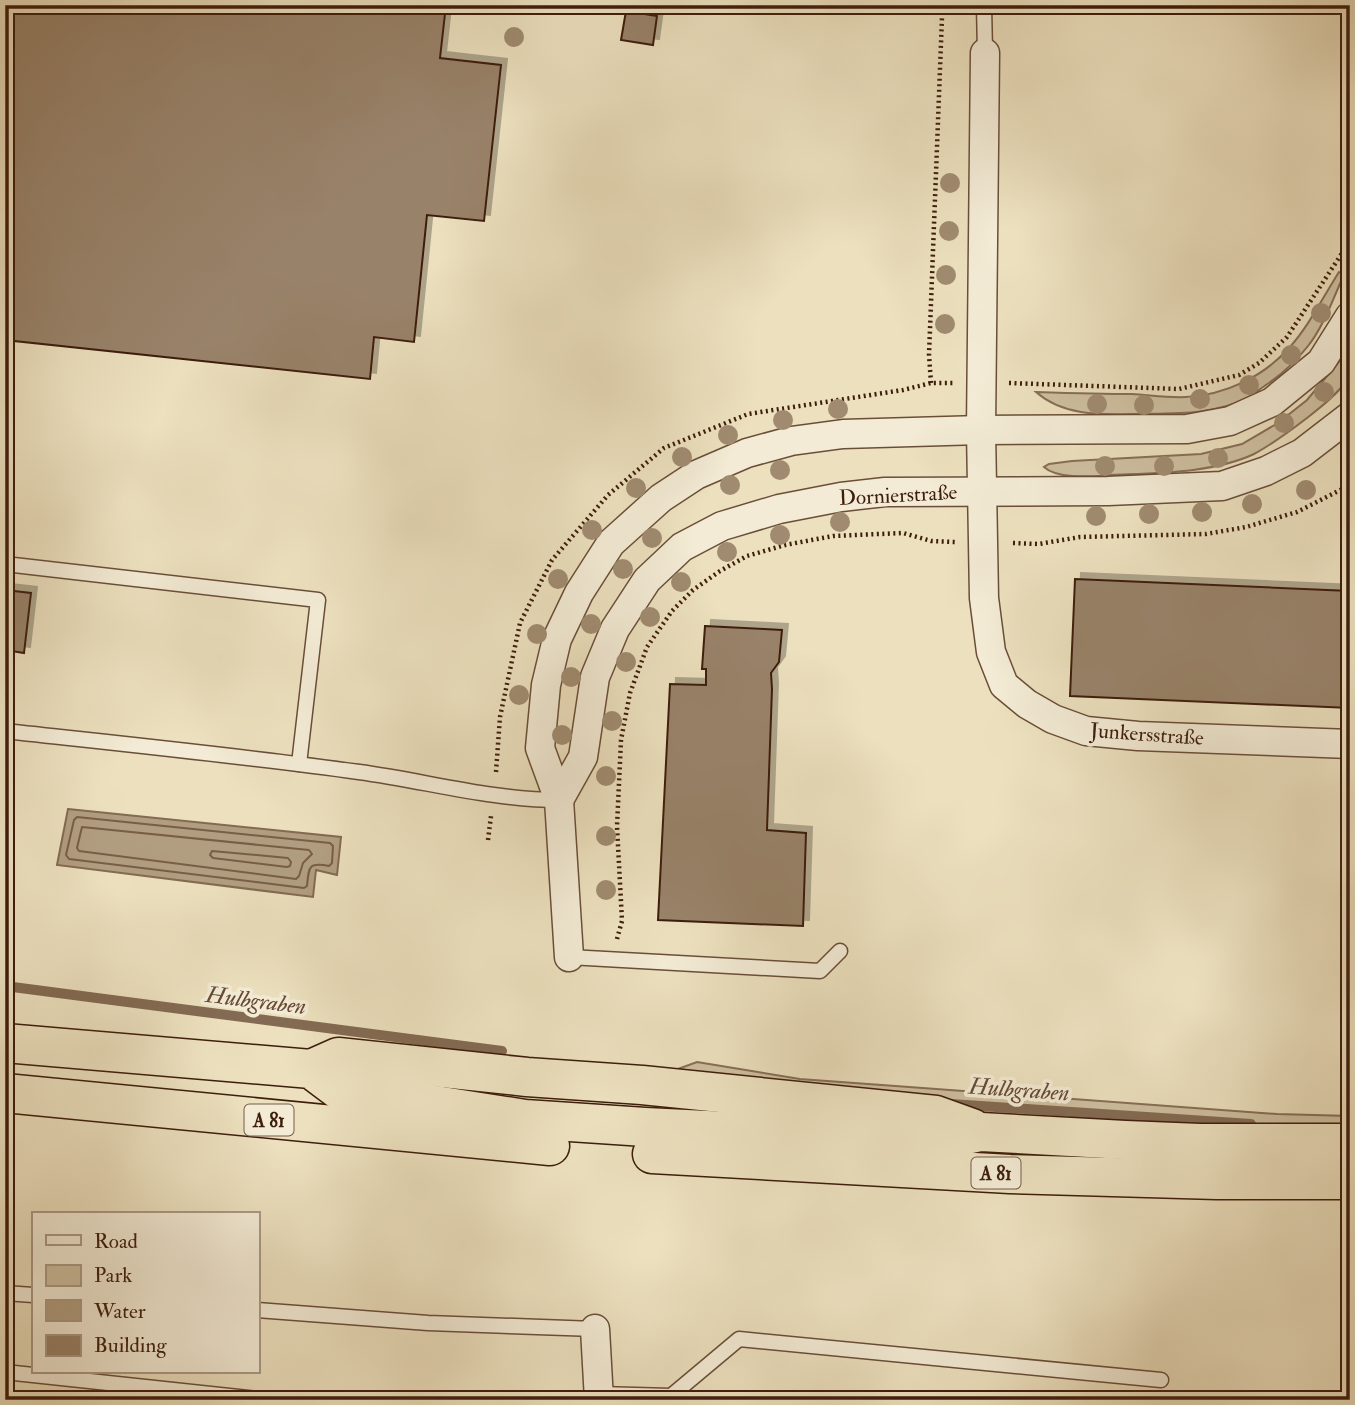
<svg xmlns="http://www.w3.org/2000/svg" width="1355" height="1405" viewBox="0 0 1355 1405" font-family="'IM FELL Double Pica',serif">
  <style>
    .green { fill: #cebfa0; stroke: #866e56; stroke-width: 2 }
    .water { fill: #b19e81; stroke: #836a52; stroke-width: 2 }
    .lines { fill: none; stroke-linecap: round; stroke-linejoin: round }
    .shore { stroke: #785e46; stroke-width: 2 }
    .stream { stroke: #836a52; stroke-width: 10 }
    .building { fill: #988269; stroke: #3e1d0c; stroke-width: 2; filter: url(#shadow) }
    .service-casing { stroke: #6a4e38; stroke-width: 17 }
    .minor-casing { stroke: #6a4e38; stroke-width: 31 }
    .motorway-casing { stroke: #3e1d0c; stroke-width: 41 }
    .path { stroke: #3e1d0c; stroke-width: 4.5; stroke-dasharray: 2 3.5; stroke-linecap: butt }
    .service { stroke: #f3ebd5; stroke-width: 14 }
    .minor { stroke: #f3ebd5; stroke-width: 28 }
    .motorway { stroke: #ece0be; stroke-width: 38 }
    .tree { fill: #a08b70 }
    .labels { text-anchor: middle; stroke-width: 7; stroke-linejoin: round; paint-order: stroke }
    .shield { fill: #f3ebd5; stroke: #745b48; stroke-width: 2 }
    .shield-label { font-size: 19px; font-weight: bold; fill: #3e1d0c }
    .street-label { font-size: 21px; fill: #3e1d0c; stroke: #f3ebd5 }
    .water-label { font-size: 23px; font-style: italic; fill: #664a35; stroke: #f3ebd5 }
  </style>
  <defs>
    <filter id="shadow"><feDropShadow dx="6" dy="-6" stdDeviation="0" flood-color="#0004"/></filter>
  </defs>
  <rect width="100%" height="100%" fill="#ece0be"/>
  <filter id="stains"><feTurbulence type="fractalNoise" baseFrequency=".00286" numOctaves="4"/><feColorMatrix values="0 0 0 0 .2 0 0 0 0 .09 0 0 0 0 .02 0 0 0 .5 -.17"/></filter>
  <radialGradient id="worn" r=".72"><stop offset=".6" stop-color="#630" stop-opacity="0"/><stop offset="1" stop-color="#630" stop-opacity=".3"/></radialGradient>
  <g class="green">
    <path d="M1339 272 1344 275C1333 298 1324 326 1308 346 1297 360 1283 373 1269 383 1262 387 1255 394 1247 398 1213 416 1170 413 1132 414 1098 415 1062 415 1036 392 1068 393 1100 394 1132 394 1150 395 1168 398 1186 397 1225 395 1263 377 1289 348 1309 326 1323 297 1339 272Z"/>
    <path d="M1350 344C1350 353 1352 368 1349 376 1342 391 1320 408 1307 418 1290 431 1273 444 1254 454 1214 473 1156 473 1112 475 1094 476 1058 480 1044 467L1049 464 1072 461 1201 454 1242 444 1278 423 1307 400 1338 363Z"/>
    <path d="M697 1062 800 1079 1277 1114 1350 1116V1138L934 1122 664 1074Z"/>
  </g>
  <path class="water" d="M68 809 341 837 337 875 316 870 313 897 57 865Z"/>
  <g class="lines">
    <g class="shore">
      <path d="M77 817 330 843 333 846 332 863 329 866C308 862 309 867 307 886L304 888 69 859 66 855 74 820Z"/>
      <path d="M82 827 309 850 312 854 303 863 299 876 296 879 79 851 77 848Z"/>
      <path d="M212 851 288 858 291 862 290 866 287 867 213 858 210 855Z"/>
    </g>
    <g class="stream">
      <path d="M5 986 502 1051"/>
      <path d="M951 1104 1251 1124"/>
    </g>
  </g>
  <g class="building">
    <path d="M5 5H446L440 58 501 65 484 221 427 215 414 342 374 337 370 379 5 340Z"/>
    <path d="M626 11 657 16 653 45 621 40Z"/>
    <path d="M1075 579 1350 591V708L1070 696Z"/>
    <path d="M5 590 31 593 24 653 5 650Z"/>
    <path d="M705 626 782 630 779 662 771 673 772 689 767 830 806 833 803 926 658 920 670 684 706 685V669H702Z"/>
  </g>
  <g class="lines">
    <g class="service-casing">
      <g id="service">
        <path d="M984 5 985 53"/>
        <path d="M5 564 318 600 299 764"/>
        <path d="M5 731C123 744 242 756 359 772 426 781 492 800 559 800"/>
        <path d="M569 957 820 971 840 951"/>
        <path d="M5 1293 33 1295"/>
        <path d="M257 1310 428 1323 595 1329"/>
        <path d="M5 1372 267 1400"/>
        <path d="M599 1394 671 1396 739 1339 1161 1380"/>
      </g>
    </g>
    <g class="minor-casing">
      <g id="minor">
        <path d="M985 53 981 430 984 598 991 652 1004 685 1027 704 1053 719 1086 731 1138 736 1350 744"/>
        <path d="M559 800 583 757 595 677 615 629 647 580 682 547 722 526 779 509 841 497 885 492 1108 491 1222 486 1266 471 1302 453 1350 416"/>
        <path d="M569 957 559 800 540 748 546 685 557 639 579 593 611 543 661 498 696 475 747 453 791 441 843 434 981 430 1187 429 1230 421 1272 402 1321 362 1350 316"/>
        <path d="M595 1329 599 1400"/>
      </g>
    </g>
    <g class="motorway-casing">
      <g id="motorway">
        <path d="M5 1043 311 1069 339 1090 525 1119 645 1127 937 1141 981 1132 1125 1140 1200 1143H1350"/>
        <path d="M311 1069 338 1057 527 1077 642 1085 936 1115 972 1128"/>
        <path d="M5 1093 550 1146"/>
        <path d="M652 1154 1010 1174 1217 1180H1350"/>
      </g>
    </g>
    <g class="path">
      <path d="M931 383 929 355 942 17"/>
      <path d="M1009 383 1179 389 1239 375 1259 363 1287 337 1350 241"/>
      <path d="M1013 543 1039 544 1080 537 1206 534 1246 527 1297 512 1350 485"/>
      <path d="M496 772 500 717 520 623 552 560 608 495 664 448 748 414 903 390 931 383H954"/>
      <path d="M488 840 491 816"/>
      <path d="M617 939 622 921 617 826 621 740 630 693 647 647 672 611 693 590 720 571 747 556 785 545 833 536 903 533 931 541 955 542"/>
    </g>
    <use href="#service" class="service"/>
    <use href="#minor" class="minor"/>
    <use href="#motorway" class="motorway"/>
  </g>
  <g class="tree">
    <circle cx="514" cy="37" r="10"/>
    <circle cx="950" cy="183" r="10"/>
    <circle cx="949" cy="231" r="10"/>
    <circle cx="946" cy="275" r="10"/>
    <circle cx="1321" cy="313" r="10"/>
    <circle cx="945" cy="324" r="10"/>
    <circle cx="1291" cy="355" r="10"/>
    <circle cx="1249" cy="385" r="10"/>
    <circle cx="1324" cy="392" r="10"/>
    <circle cx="1200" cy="399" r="10"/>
    <circle cx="1097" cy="404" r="10"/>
    <circle cx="1144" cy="405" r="10"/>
    <circle cx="838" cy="409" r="10"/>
    <circle cx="783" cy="420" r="10"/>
    <circle cx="1284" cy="423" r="10"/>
    <circle cx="728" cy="435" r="10"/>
    <circle cx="682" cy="457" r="10"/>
    <circle cx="1218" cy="458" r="10"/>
    <circle cx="1105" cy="466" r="10"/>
    <circle cx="1164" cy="466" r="10"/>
    <circle cx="780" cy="470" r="10"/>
    <circle cx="730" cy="485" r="10"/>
    <circle cx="636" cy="488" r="10"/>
    <circle cx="1306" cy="490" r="10"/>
    <circle cx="1252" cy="504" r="10"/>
    <circle cx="1202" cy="512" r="10"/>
    <circle cx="1149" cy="514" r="10"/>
    <circle cx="1096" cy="516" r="10"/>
    <circle cx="840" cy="522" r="10"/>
    <circle cx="592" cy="530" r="10"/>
    <circle cx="780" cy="535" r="10"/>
    <circle cx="652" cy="538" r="10"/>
    <circle cx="727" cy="552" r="10"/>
    <circle cx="623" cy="569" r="10"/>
    <circle cx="558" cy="579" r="10"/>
    <circle cx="681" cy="582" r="10"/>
    <circle cx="650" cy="617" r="10"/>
    <circle cx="591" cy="624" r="10"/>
    <circle cx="537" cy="634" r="10"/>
    <circle cx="626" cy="662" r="10"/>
    <circle cx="571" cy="677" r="10"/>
    <circle cx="519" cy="695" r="10"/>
    <circle cx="612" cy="721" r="10"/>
    <circle cx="562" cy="735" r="10"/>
    <circle cx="606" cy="776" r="10"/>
    <circle cx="606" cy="836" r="10"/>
    <circle cx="606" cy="890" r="10"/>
  </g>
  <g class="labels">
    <g class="shield">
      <rect x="244.5" y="1104.5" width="49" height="31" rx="5"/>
      <rect x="971.5" y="1157.5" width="49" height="31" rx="5"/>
    </g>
    <g class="shield-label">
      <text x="269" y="1127">A 81</text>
      <text x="996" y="1180">A 81</text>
    </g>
    <g class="street-label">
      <text transform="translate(898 495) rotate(-3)" y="7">Dornierstraße</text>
      <text transform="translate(1147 734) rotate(4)" y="7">Junkersstraße</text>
    </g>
    <g class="water-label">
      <text transform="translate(256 1000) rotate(7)" y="8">Hulbgraben</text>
      <text transform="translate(1019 1089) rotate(4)" y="8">Hulbgraben</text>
    </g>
  </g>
  <rect width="1355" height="1405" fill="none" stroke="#ece0be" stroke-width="28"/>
  <rect x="7" y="7" width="1341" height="1391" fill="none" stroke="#3e1d0c" stroke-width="3.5"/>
  <rect x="14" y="14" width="1327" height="1377" fill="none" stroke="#3e1d0c" stroke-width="2"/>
  <rect x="32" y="1212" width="228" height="161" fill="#f3ebd5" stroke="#ab9985" stroke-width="2"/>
  <rect x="46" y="1235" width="35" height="10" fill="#f3ebd5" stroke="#ab9985" stroke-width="2"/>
  <text x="94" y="1248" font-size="21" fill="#3e1d0c">Road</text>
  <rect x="46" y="1265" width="35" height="21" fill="#cebfa0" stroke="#ab9985" stroke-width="2"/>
  <text x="94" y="1282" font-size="21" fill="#3e1d0c">Park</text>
  <rect x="46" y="1300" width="35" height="21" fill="#b19e81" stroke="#ab9985" stroke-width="2"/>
  <text x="94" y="1318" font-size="21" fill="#3e1d0c">Water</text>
  <rect x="46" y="1335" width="35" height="21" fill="#988269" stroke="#ab9985" stroke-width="2"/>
  <text x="94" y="1352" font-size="21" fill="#3e1d0c">Building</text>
  <rect width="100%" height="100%" filter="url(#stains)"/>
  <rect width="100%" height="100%" fill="url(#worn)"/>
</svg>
